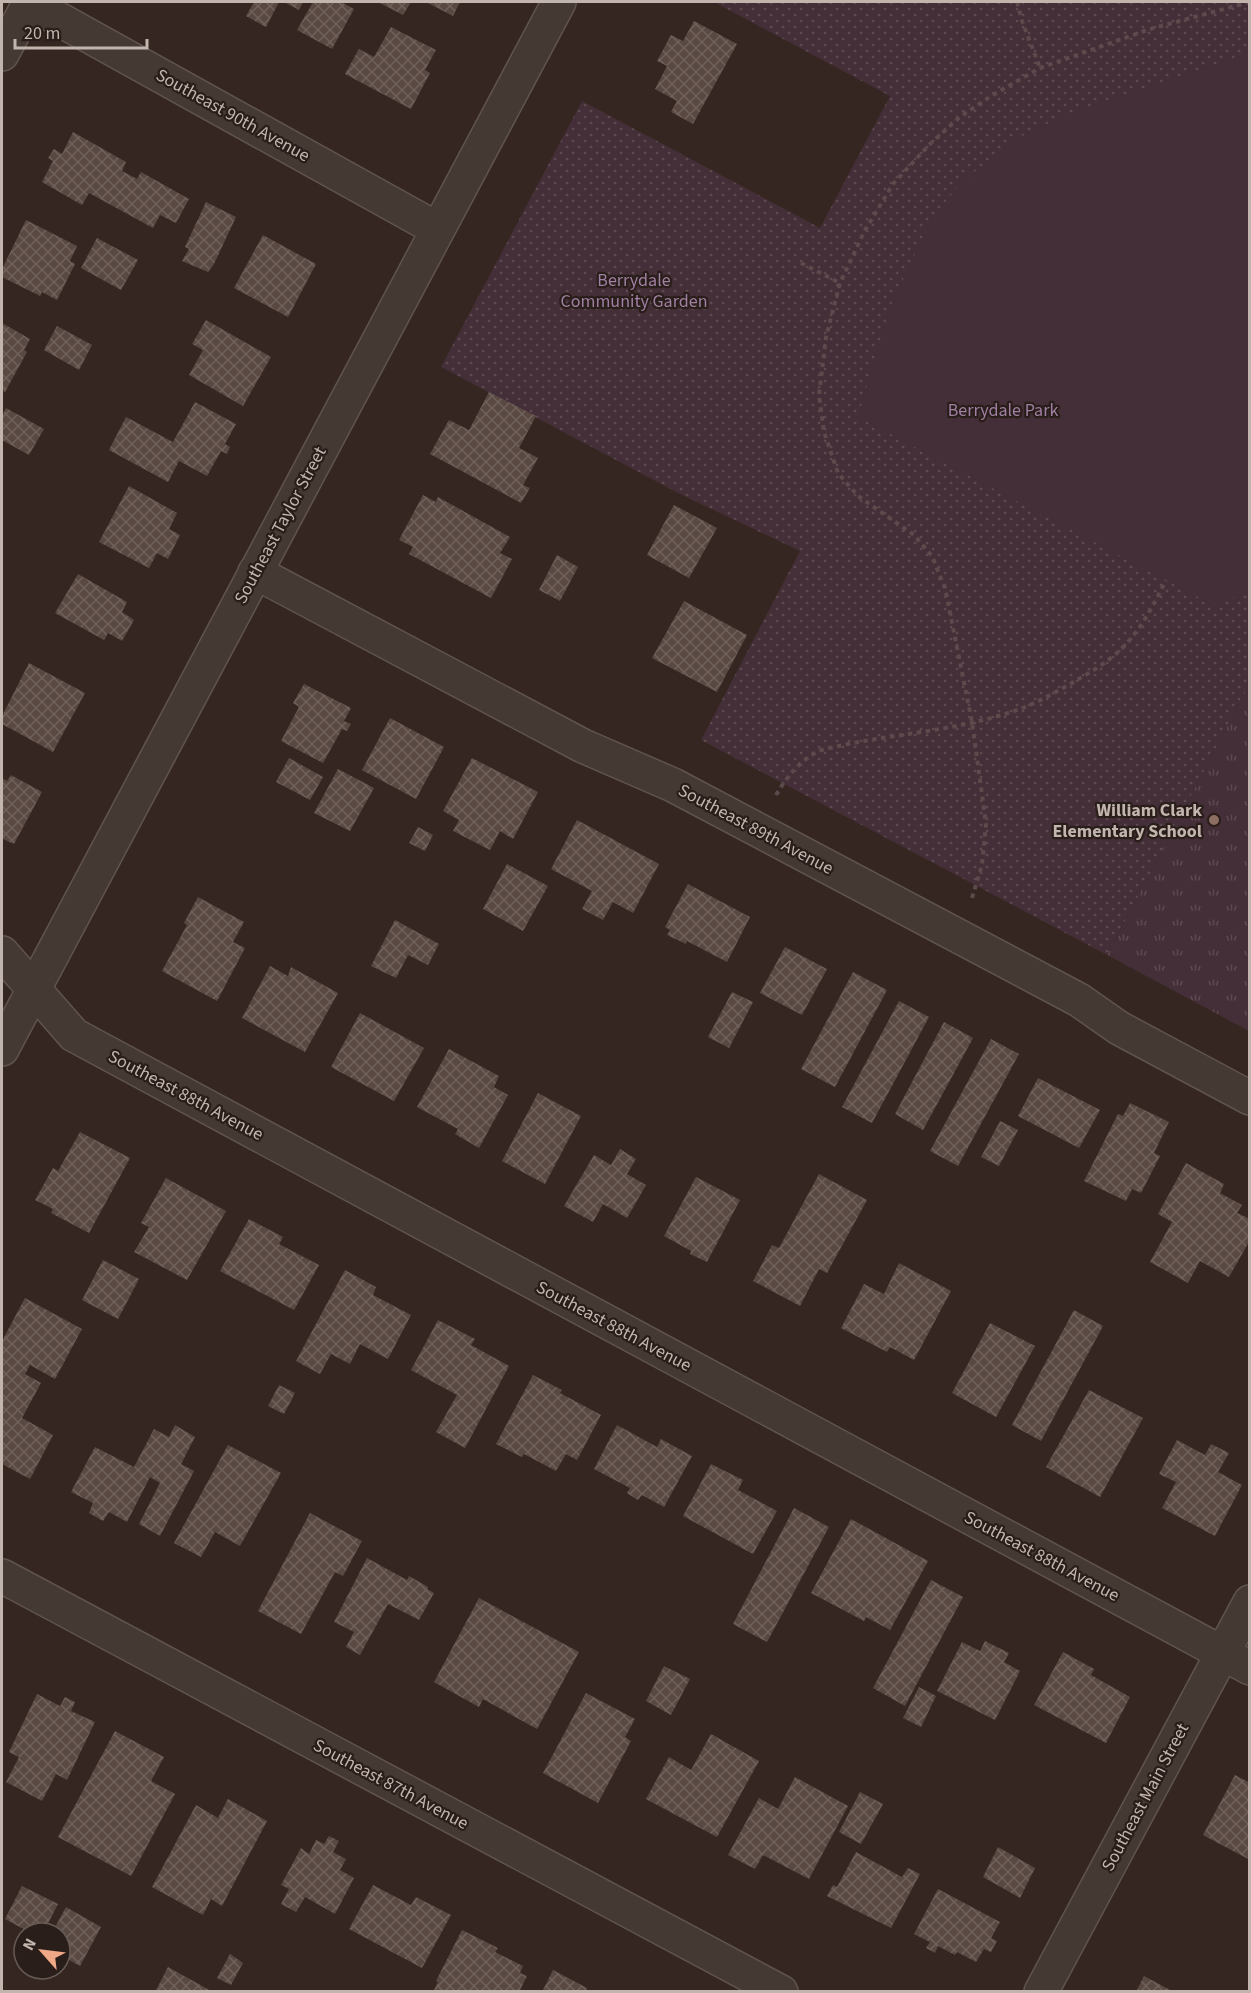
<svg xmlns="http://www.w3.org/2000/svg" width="1251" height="1993" viewBox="0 0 1251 1993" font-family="'Source Sans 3',sans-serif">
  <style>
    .grass { fill: url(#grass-tufts) }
    .park { fill: url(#park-dots) }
    .pitch { fill: #442e37 }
    .building { fill: url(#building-cross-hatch) }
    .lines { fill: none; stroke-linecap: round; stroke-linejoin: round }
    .minor-casing { stroke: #60544e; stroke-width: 36 }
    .path { stroke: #5c4a4c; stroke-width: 4; stroke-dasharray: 4.5 4.5; stroke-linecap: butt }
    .minor { stroke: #453934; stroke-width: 33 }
    .education-dot { fill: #8d6e63; stroke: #2a1e1a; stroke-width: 2 }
    .labels { text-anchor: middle; stroke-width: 4.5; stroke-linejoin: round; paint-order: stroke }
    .street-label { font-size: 18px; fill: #c2b5ae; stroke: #2a1e1a }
    .park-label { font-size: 18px; fill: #9f7fa2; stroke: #2a1e1a }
    .poi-label { font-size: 18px; font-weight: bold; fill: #c2b5ae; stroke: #2a1e1a; text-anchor: end }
  </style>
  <defs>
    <pattern id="grass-tufts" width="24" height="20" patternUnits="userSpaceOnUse" patternTransform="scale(1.5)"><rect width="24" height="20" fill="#442e37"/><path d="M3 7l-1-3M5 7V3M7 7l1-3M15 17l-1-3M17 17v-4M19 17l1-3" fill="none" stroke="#5d4a51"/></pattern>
    <pattern id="park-dots" width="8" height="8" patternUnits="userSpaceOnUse" patternTransform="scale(1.5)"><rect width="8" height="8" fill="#442e37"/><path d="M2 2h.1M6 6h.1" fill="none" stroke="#5d4a51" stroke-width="1.8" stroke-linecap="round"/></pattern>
    <pattern id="building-cross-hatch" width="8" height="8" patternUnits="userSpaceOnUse" patternTransform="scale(1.5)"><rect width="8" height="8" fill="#594942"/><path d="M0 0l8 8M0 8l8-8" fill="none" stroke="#6f615b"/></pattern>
  </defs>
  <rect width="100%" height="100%" fill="#352621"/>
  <path class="grass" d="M1249 685 1250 1031H1249L1107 955Z"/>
  <path class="park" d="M714 2H1249V685L1107 955 701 740 800 551 680 494 441 367 582 101 820 228 890 96Z"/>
  <path class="pitch" d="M1249 53V592L1213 605 858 417 890 307 933 216 964 180 1016 139 1068 114Z"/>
  <g class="building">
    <path d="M254 2H279L266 27 246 16Z"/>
    <path d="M284 2H303L299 10Z"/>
    <path d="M313 2H341L354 9 332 49 297 30Z"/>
    <path d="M378 2H411L403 15Z"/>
    <path d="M426 2H460L453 16Z"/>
    <path d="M694 21 737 44 693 124 671 112 677 101 655 89 667 66 657 61 671 35 683 41Z"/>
    <path d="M391 27 436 50 425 70 430 73 411 109 345 74 359 49 374 57Z"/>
    <path d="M73 132 126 162 122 171 137 179 141 172 189 199 176 223 160 215 153 228 89 193 82 205 42 182 53 161 48 158 54 149 62 154Z"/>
    <path d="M206 202 236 217 214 264 208 272 182 261 189 249 185 247Z"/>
    <path d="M26 220 77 246 70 261 75 264 57 300 42 292 40 296 2 277V269Z"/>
    <path d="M263 235 316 264 288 317 234 288Z"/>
    <path d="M97 238 138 260 121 290 81 268Z"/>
    <path d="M206 320 271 357 243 406 189 375 203 350 192 344Z"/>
    <path d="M2 323 30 339 24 350 27 352 5 392 2 390Z"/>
    <path d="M57 326 92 345 79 370 44 350Z"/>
    <path d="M489 392 536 416 519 448 538 458 523 485 530 488 521 503 430 454 449 420 469 430Z"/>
    <path d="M195 402 236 424 225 444 230 447 227 454 221 451 207 476 179 461 168 482 109 450 126 417 173 442Z"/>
    <path d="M6 408 44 429 29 455 2 440V416Z"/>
    <path d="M129 486 177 513 169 529 180 535 168 559 157 553 149 568 99 542Z"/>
    <path d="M423 495 436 502 438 497 510 537 500 553 512 559 491 598 409 554 413 547 399 540Z"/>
    <path d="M674 505 717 528 689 578 647 555Z"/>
    <path d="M557 555 578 567 560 601 539 590Z"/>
    <path d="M78 574 127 602 122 612 134 620 122 641 108 633 104 640 55 613Z"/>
    <path d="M684 601 747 635 717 692 652 658Z"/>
    <path d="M29 663 85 693 53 752 2 724V716Z"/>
    <path d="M304 684 351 708 344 721 351 724 347 731 342 729 323 763 281 741 299 707 293 703Z"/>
    <path d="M390 718 444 747 416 799 362 770Z"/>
    <path d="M289 758 323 777 310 800 276 782Z"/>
    <path d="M472 758 538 792 513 839 500 831 490 850 453 831 459 820 443 811Z"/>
    <path d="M338 769 374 788 350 831 314 813Z"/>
    <path d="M11 775 42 792 14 844 3 839 2 841V778L7 781Z"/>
    <path d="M577 820 659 864 633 913 613 902 603 920 582 909 592 891 551 869Z"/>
    <path d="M418 827 433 835 425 851 409 843Z"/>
    <path d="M507 864 548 886 523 931 483 909Z"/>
    <path d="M688 884 750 917 727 962 687 941 686 944 667 935 670 930 665 927Z"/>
    <path d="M198 897 244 922 233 942 245 948 217 1001 162 971 187 925 184 923Z"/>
    <path d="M395 920 439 944 428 965 408 955 396 978 371 966Z"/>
    <path d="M785 947 827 969 802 1015 760 993Z"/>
    <path d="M270 966 288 976 291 967 338 993 305 1052 242 1018Z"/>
    <path d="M853 972 887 990 835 1087 801 1069Z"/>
    <path d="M732 992 753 1002 729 1048 708 1037Z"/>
    <path d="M899 1001 929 1017 872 1123 842 1107Z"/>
    <path d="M360 1013 424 1048 394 1101 331 1067Z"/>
    <path d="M944 1022 973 1038 923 1130 895 1114Z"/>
    <path d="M991 1039 1019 1054 958 1166 930 1151Z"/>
    <path d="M449 1049 499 1076 494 1087 508 1095 479 1148 455 1134 458 1129 417 1107Z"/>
    <path d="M1038 1078 1100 1110 1079 1148 1018 1116Z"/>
    <path d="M538 1093 581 1116 545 1184 502 1161Z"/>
    <path d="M1130 1103 1169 1122 1154 1153 1160 1156 1141 1193 1132 1189 1126 1201 1084 1181 1118 1114 1123 1116Z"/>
    <path d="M1000 1121 1018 1130 999 1166 981 1157Z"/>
    <path d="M80 1132 130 1158 89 1233 51 1213 53 1209 35 1200 53 1168 58 1171Z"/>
    <path d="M620 1149 636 1159 627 1174 646 1185 627 1218 603 1204 593 1222 564 1206 594 1155 611 1165Z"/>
    <path d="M1186 1163 1224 1184 1220 1193 1242 1205 1237 1213 1250 1219V1240L1229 1277 1200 1261 1188 1283 1150 1262 1172 1222 1158 1214Z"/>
    <path d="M819 1174 867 1200 827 1273 819 1269 800 1306 753 1281 772 1245 779 1248Z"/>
    <path d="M696 1177 740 1200 707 1262 690 1254 691 1251 664 1236Z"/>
    <path d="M166 1178 226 1211 187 1280 134 1252 149 1227 141 1223Z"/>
    <path d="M249 1219 283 1237 279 1244 319 1265 294 1310 220 1271Z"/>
    <path d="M103 1260 139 1279 118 1319 82 1300Z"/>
    <path d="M899 1263 951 1291 914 1360 890 1347 887 1352 841 1328 864 1284 884 1294Z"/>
    <path d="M345 1270 376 1287 373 1295 411 1315 388 1359 360 1344 350 1364 331 1354 320 1374 296 1361Z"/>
    <path d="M25 1298 82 1329 55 1379 30 1365 25 1374 41 1383 22 1418 53 1435 30 1479 2 1464V1341Z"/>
    <path d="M1074 1310 1103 1326 1041 1441 1012 1425Z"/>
    <path d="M438 1320 475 1339 471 1345 509 1366 465 1448 436 1432 457 1395 411 1370Z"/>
    <path d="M990 1323 1035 1346 996 1417 952 1393Z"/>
    <path d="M533 1375 562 1390 560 1393 601 1415 577 1460 566 1454 556 1471 524 1454 522 1457 496 1444Z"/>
    <path d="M279 1385 295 1393 284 1414 268 1406Z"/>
    <path d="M1089 1390 1143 1418 1100 1497 1046 1467Z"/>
    <path d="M175 1425 195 1437 181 1464 194 1471 160 1536 139 1524 160 1483 150 1477 127 1522 109 1512 103 1521 89 1513 93 1503 71 1492 95 1447 134 1467 154 1429 169 1437Z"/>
    <path d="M617 1425 657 1447 661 1439 692 1456 664 1507 642 1495 638 1500 627 1493 630 1488 594 1469Z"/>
    <path d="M1177 1440 1205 1455 1211 1444 1229 1453 1218 1472 1242 1485 1215 1536 1162 1508 1176 1482 1159 1474Z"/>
    <path d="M228 1445 281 1473 240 1546 215 1532 201 1557 174 1543Z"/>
    <path d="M711 1464 743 1480 738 1490 777 1511 753 1554 683 1516Z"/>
    <path d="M794 1508 829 1527 767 1642 733 1624Z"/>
    <path d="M310 1513 362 1541 343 1576 335 1572 301 1634 258 1611Z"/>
    <path d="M851 1519 928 1561 890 1630 866 1617 864 1621 811 1593Z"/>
    <path d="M367 1558 407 1580 409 1576 428 1587 427 1589 434 1593 419 1620 388 1604 360 1655 346 1647 354 1632 334 1622Z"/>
    <path d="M931 1580 963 1597 905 1706 873 1688Z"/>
    <path d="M479 1598 579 1652 537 1729 483 1699 479 1707 434 1682Z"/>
    <path d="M985 1641 1009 1653 1004 1662 1020 1671 995 1720 937 1691 962 1642 980 1651Z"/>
    <path d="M1063 1652 1094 1669 1091 1675 1130 1697 1106 1743 1034 1705Z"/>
    <path d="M664 1666 690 1679 671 1715 646 1701Z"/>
    <path d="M919 1687 936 1696 921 1727 903 1718Z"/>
    <path d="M586 1693 635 1719 625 1737 631 1741 598 1803 543 1773Z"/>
    <path d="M37 1694 60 1706 65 1697 75 1702 71 1711 95 1722 67 1780 56 1774 42 1801 6 1782 19 1757 9 1752Z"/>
    <path d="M115 1731 164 1757 151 1781 175 1794 131 1876 58 1837Z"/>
    <path d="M711 1734 759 1761 717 1837 646 1799 669 1757 691 1770Z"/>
    <path d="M1235 1775 1250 1783V1860L1203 1835Z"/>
    <path d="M795 1777 848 1806 809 1879 763 1855 755 1869 728 1855 759 1798 778 1809Z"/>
    <path d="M860 1792 883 1804 861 1844 839 1832Z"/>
    <path d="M228 1799 267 1821 222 1906 211 1899 203 1915 152 1887 196 1805 218 1818Z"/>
    <path d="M329 1836 339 1841 333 1852 346 1859 340 1870 354 1878 335 1914 305 1897 296 1912 281 1904 289 1889 281 1885 301 1848 309 1854 316 1840 324 1844Z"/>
    <path d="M998 1847 1035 1868 1020 1898 983 1877Z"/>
    <path d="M856 1852 902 1877 908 1868 920 1874 891 1928 827 1896 833 1885 837 1887Z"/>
    <path d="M373 1885 411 1905 416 1897 451 1915 422 1968 349 1929Z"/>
    <path d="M22 1886 58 1904 43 1933H31L5 1919Z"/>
    <path d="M938 1889 1000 1922 991 1938 997 1941 991 1952 984 1949 976 1962 957 1952 955 1955 938 1946 935 1953 926 1948 930 1942 914 1934Z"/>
    <path d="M66 1907 101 1927 80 1966 60 1955V1933H52Z"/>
    <path d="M462 1930 498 1948 495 1952 523 1966 520 1973 527 1976 519 1992H433L438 1982 436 1981Z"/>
    <path d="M230 1954 243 1963 231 1985 217 1978Z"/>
    <path d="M168 1967 213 1992H155Z"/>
    <path d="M553 1970 587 1988 586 1992H542Z"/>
    <path d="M1144 1976 1174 1992H1136Z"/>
  </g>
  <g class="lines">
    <g class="minor-casing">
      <g id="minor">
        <path d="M28 2 437 229"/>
        <path d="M2 54 30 2"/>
        <path d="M255 572 583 746 673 785 1079 1000 1119 1028 1250 1098"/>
        <path d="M2 953 74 1035 1250 1668"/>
        <path d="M2 1049 559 2"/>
        <path d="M2 1576 781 1992"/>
        <path d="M1041 1992 1250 1602"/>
      </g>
    </g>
    <g class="path">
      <path d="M1017 2 1022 21 1040 68"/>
      <path d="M801 263 840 283"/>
      <path d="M776 795C789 774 797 764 818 751 881 734 949 733 1011 712 1034 705 1056 692 1077 680 1091 672 1106 663 1118 652 1140 632 1153 606 1166 580"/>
      <path d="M972 898 982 865 986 824 972 722 945 588 932 556 914 535 858 496 838 473 824 432 819 395 826 337 840 283 864 232 893 184 930 144 960 117 991 96 1040 68 1150 29 1250 2"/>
    </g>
    <use href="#minor" class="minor"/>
  </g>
  <circle class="education-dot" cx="1214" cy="820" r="6"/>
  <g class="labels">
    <g class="street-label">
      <text transform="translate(233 115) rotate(29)" y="6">Southeast 90th Avenue</text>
      <text transform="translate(280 525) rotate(-62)" y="6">Southeast Taylor Street</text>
      <text transform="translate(756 829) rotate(28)" y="6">Southeast 89th Avenue</text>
      <text transform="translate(186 1095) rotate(28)" y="6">Southeast 88th Avenue</text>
      <text transform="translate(614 1326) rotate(28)" y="6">Southeast 88th Avenue</text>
      <text transform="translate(1042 1556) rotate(28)" y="6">Southeast 88th Avenue</text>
      <text transform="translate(391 1784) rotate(28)" y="6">Southeast 87th Avenue</text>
      <text transform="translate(1145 1797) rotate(-62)" y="6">Southeast Main Street</text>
    </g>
    <g class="park-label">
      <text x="634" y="286">Berrydale<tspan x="634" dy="21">Community Garden</tspan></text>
      <text x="1003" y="416">Berrydale Park</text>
    </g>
    <g class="poi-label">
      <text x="1202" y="816">William Clark<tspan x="1202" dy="21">Elementary School</tspan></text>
    </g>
  </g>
  <rect width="1251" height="1993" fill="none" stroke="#c2b5ae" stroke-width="6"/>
  <g transform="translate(42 1951) rotate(298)"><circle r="28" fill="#2a1e1a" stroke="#675a55" stroke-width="1.5"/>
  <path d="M0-4.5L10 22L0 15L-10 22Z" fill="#f0a886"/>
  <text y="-9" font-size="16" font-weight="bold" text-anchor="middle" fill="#c2b5ae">N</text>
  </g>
  <path d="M15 39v9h132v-9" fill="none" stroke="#c2b5ae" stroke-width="3"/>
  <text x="24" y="39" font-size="18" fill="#c2b5ae" stroke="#2a1e1a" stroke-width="4.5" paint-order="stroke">20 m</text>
</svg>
